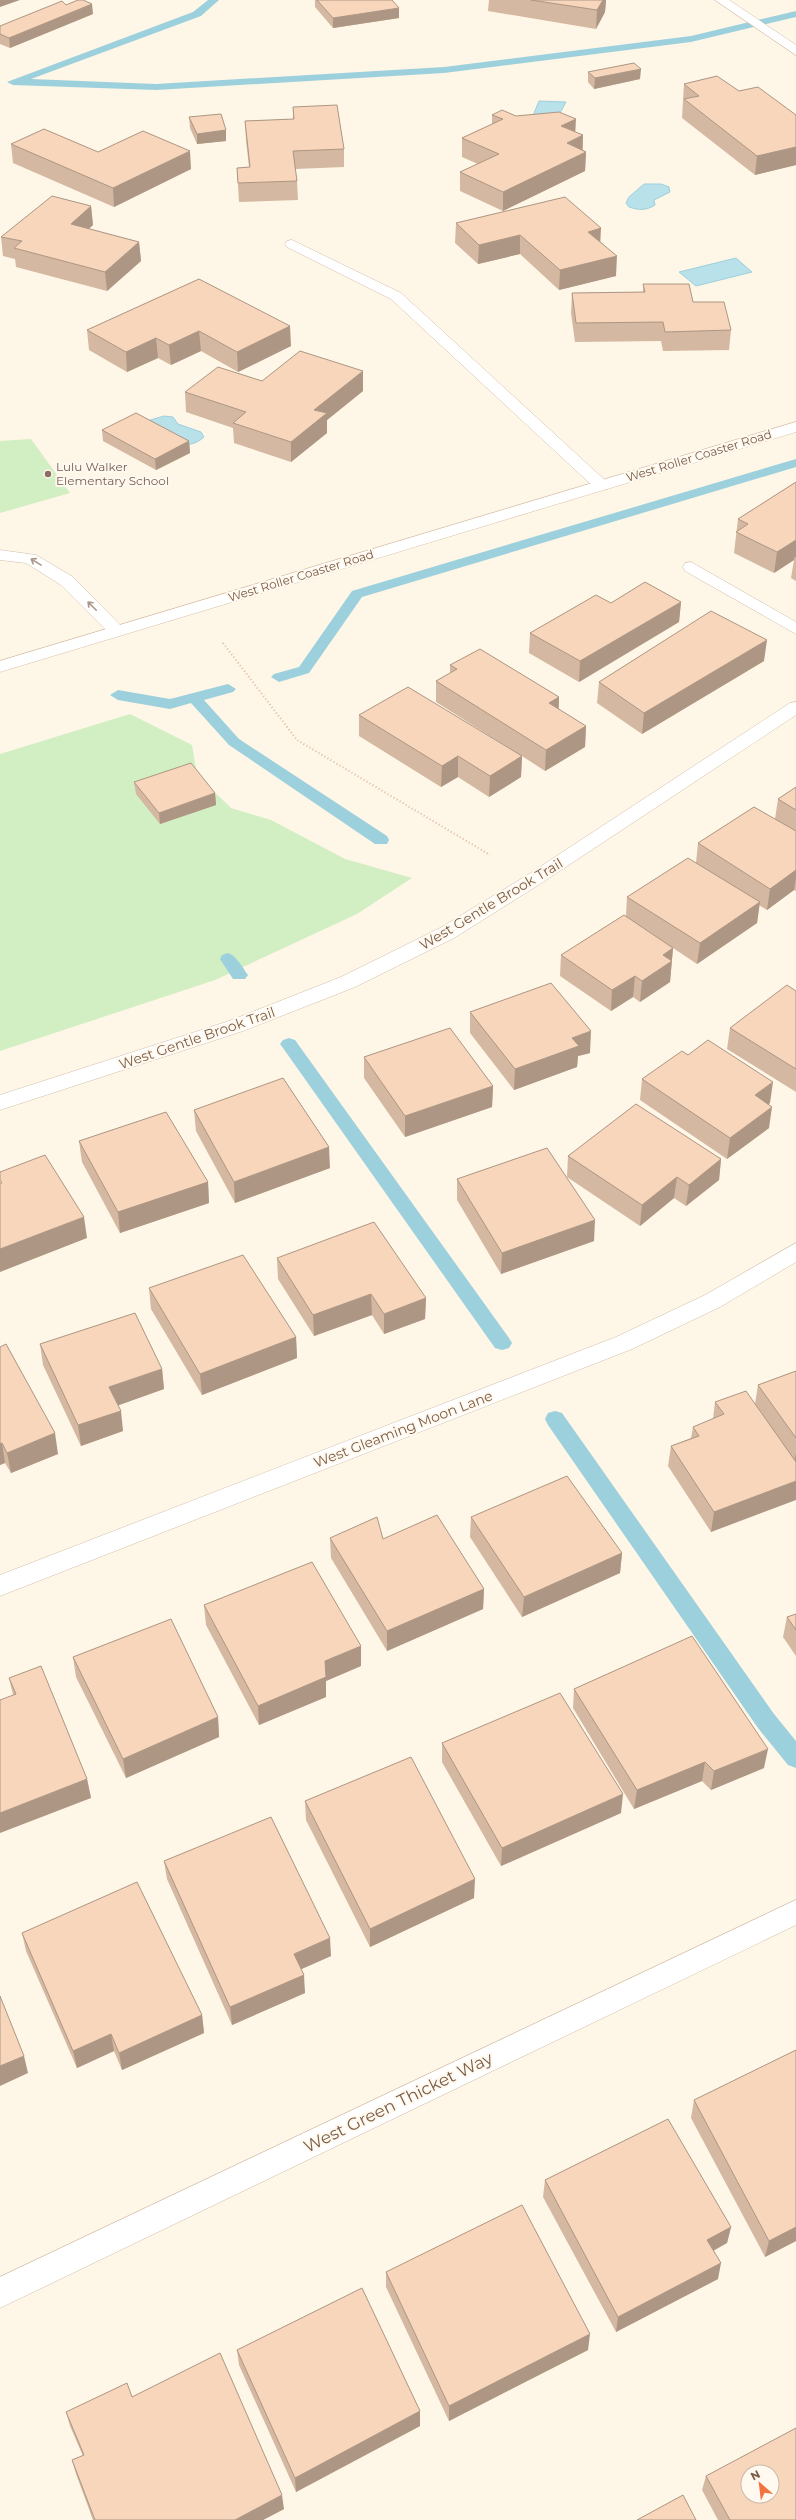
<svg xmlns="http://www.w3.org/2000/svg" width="796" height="2520" viewBox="0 0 796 2520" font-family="Montserrat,sans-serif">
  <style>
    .green { fill: #d2eec3 }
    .water { fill: #b8e1ea; stroke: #9dd0dd }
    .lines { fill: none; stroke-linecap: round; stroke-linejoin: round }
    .stream { fill: #9dd0dd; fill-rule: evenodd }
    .lane-casing { stroke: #d2beaa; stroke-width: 1 }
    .street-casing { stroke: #d2beaa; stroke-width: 1 }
    .secondary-casing { stroke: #d8c1aa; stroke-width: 1 }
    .path { stroke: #dcb99d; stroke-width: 2; stroke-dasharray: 1 2.5; stroke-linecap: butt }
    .lane { fill: #fff; fill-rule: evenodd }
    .street { fill: #fff; fill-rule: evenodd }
    .secondary { fill: #fff; fill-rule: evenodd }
    .wall { fill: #d4b8a1 }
    .shaded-wall { fill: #ad9683 }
    .building { fill: #f7d6bb; stroke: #ad9683; fill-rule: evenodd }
    .oneway { stroke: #a99688 }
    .education-dot { fill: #8d6e63; stroke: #fff9ef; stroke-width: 1.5 }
    .labels { text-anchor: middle; stroke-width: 4; stroke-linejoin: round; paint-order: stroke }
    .far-street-label { font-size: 12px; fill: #7b5d48; stroke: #fff9ef }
    .far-education-label { font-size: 12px; fill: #785e54; stroke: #fff9ef; text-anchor: start }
    .street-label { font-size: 14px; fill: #7b5d48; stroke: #fff9ef }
    .near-street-label { font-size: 17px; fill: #7b5d48; stroke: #fff9ef }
  </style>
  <rect width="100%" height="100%" fill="#fef6e6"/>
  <g class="green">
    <path d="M31 439 70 493 0 513V441Z"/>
    <path d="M130 714 192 745 197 775 231 808 271 820 345 859 412 878 357 914 215 980 0 1051V754Z"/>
  </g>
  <g class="water">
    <path d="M539 101 566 102 553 126 530 123Z"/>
    <path d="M644 184H661L669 187 670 192 654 200 655 205C646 211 638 210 629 207L626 203 629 197Z"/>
    <path d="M736 258 752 272 696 286 679 272Z"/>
    <path d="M164 416 173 417 178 424 201 432 204 437C183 456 165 434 147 421Z"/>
  </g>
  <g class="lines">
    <g class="stream">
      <path d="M208 0H219L201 16 31 79 156 84 444 67 691 36 796 11V17L691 42 444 73 156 90 13 85 7 82 193 12Z"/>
      <path d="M796 459V467L362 597 309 673 279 682 271 677 274 674 299 667 352 591Z"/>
      <path d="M228 684 236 689 233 692 204 700 239 739 387 836 389 840 387 844H375L229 745 191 703 170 709 118 700 110 695 118 690 170 699Z"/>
      <path d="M228 953C237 956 242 967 248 975L245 979H233L220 959 222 955Z"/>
      <path d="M289 1038 295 1040 509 1338 512 1343 509 1348 502 1350 495 1348 283 1048 280 1044 283 1040Z"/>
      <path d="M555 1411 562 1413 774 1714 796 1741V1768L788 1765 758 1728 548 1425 545 1419 548 1413Z"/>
    </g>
    <g class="lane-casing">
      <g id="lane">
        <path d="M0 550 36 555 73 577 126 631 123 635H111L61 585 26 563 0 560Z"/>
        <path d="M691 562 796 622V634L685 571 683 567 685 563Z"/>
      </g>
    </g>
    <g class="street-casing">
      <g id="street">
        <path d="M715 0H729L796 45V55Z"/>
        <path d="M292 240 401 293 608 483 610 486 608 489H596L391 299 287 247 285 244 287 241Z"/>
        <path d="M796 702V715L540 884 454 938 355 987 243 1031 0 1110V1095L229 1021 341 977 440 928 526 876 790 703Z"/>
        <path d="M796 1243V1262L720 1307 632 1349 0 1596V1575L616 1337 705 1295Z"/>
        <path d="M796 1900V1925L0 2308V2277Z"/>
      </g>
    </g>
    <g class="secondary-casing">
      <path id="secondary" d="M796 422V432L0 672V661Z"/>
    </g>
    <path class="path" d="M223 643 297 740 490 855"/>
    <use href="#lane" class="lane"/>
    <use href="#street" class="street"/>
    <use href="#secondary" class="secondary"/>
  </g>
  <g class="wall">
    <path d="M315 0H392L399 18 333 28 315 7Z"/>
    <path d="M489 0H606L605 12 596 29 488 11Z"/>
    <path d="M93 14 10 48 0 44V26Z"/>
    <path d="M588 72 640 79 594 89 588 82Z"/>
    <path d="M684 84 739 91 796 115V165L755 175 682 118Z"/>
    <path d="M293 107 344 149V167L295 169 297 181 298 200 239 202 237 168 249 167 246 140 245 121 293 119Z"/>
    <path d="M492 115 516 116 575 132 583 135V150L586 152 585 171 503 211 460 191V172L478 164 462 157V138L492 124Z"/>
    <path d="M189 117 226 130V141L197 144 190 128Z"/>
    <path d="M11 144 98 152 191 169 114 207 13 163Z"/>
    <path d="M91 206 93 225 89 229 139 242 141 261 107 291 16 267 15 259 3 256 1 237Z"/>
    <path d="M456 223 601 242 616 276 559 290 520 254 478 264 455 243Z"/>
    <path d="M199 279 291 346 238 372 201 351 171 365 158 358 127 372 89 350 87 330Z"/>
    <path d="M643 284 693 302 731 330 729 350 663 351 661 341 575 342 571 313 572 293 643 292Z"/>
    <path d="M262 381 363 391 327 420V433L291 462 234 443 233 428 186 412 185 392Z"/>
    <path d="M102 430 189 441 190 453 156 470 103 441Z"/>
    <path d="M796 482V581L791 578 794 560 774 573 734 553 738 519Z"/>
    <path d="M681 602 679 622 579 682 529 653 530 633Z"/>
    <path d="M764 661 642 734 597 703 599 682Z"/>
    <path d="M450 665 559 697V710L586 726 585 747 545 771 522 756 521 777 489 797 458 777 441 787 359 736V715L515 752 436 702V681L450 674Z"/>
    <path d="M134 782 215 793 216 805 160 824 136 794Z"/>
    <path d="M796 787V891L794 890 767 910 759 905 757 923 697 964 673 948 670 982 640 1002 633 997 611 1011 560 976 561 955 626 916 627 897 696 863 698 843 775 819 778 799Z"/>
    <path d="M796 991V1092L727 1049 730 1028Z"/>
    <path d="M470 1012 590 1053 578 1056 577 1067 514 1090 470 1033Z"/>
    <path d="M688 1055 770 1103 768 1104 769 1128 727 1159 640 1100 642 1079Z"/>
    <path d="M364 1057 493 1086 492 1107 405 1137 364 1078Z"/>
    <path d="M194 1110 330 1168 235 1203 196 1131Z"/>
    <path d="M79 1141 208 1182 209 1203 120 1233 82 1162Z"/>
    <path d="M568 1156 721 1159 719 1180 686 1206 674 1198 640 1226 567 1177Z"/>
    <path d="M457 1179 594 1241 501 1274 457 1200Z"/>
    <path d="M277 1258 426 1298 425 1319 384 1334 372 1315 314 1336 278 1279Z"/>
    <path d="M149 1288 296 1337 297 1358 202 1395 151 1309Z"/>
    <path d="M40 1344 162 1369 164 1389 118 1405 123 1431 81 1446 43 1365Z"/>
    <path d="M0 1347 58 1454 11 1473 5 1463 0 1465Z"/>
    <path d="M796 1371V1461L711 1532 668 1466 671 1446 691 1438 693 1427 713 1419 715 1402 755 1404 758 1385Z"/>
    <path d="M471 1517 622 1553 620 1573 522 1617 470 1537Z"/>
    <path d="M330 1538 383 1539 484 1589 483 1609 387 1651 331 1558Z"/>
    <path d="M204 1605 361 1666 326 1681V1697L259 1725 206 1625Z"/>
    <path d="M796 1614V1656L783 1637 787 1617Z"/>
    <path d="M73 1657 218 1717 219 1737 126 1778 76 1677Z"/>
    <path d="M9 1678 87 1779 91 1798 13 1695Z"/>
    <path d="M574 1689 764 1768 711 1790 702 1781 634 1809 573 1708Z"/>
    <path d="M442 1743 621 1813 501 1866 442 1762Z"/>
    <path d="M305 1801 474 1898 370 1947 306 1820Z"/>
    <path d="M164 1861 331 1956 301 1969 305 1993 232 2025 167 1879Z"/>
    <path d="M22 1933 202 2015 204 2033 122 2070 114 2051 77 2068 26 1951Z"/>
    <path d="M694 2100 796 2241 765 2257 691 2118Z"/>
    <path d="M545 2180 731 2227 727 2243 714 2250 718 2279 616 2332 543 2197Z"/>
    <path d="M386 2272 588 2350 449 2421 386 2287Z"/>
    <path d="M237 2350 420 2426 296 2492 239 2365Z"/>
    <path d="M132 2397 284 2509 263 2520H93L76 2474 72 2460 83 2456 70 2426 66 2412Z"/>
    <path d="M706 2476 796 2520H718L702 2490Z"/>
  </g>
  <g class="shaded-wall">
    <path d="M0 0H20L0 7Z"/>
    <path d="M603 0H606L605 12 596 29 597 10Z"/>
    <path d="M92 4 93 14 10 48 9 38Z"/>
    <path d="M399 8V18L333 28V18Z"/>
    <path d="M641 69 640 79 594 89 595 78Z"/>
    <path d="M576 119 575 137 561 126Z"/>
    <path d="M226 130V141L197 144V134Z"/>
    <path d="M583 135 582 154 586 152 585 171 503 211V192L567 143Z"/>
    <path d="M796 147V165L755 175 757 156Z"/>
    <path d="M190 151 191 169 114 207 113 188Z"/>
    <path d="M91 206 93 225 72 243 71 224Z"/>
    <path d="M601 228 600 248 588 232Z"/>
    <path d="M520 235V254L478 264 479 245Z"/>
    <path d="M139 242 141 261 107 291 105 272Z"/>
    <path d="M617 256 616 276 559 290 560 270Z"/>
    <path d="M290 326 291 346 238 372 237 352Z"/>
    <path d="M199 331 201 351 171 365 169 345Z"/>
    <path d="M156 338 158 358 127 372 126 352Z"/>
    <path d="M363 371V391L327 420V433L291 462V442L314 410Z"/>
    <path d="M189 441 190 453 156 470 155 459Z"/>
    <path d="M796 540V558L794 557V560L774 573 777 552Z"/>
    <path d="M681 602 679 622 579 682 580 661Z"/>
    <path d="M767 640 764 661 642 734 644 713Z"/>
    <path d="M559 697 558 718 549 703Z"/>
    <path d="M586 726 585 747 545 771 546 750Z"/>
    <path d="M458 756V777L441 787 442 766Z"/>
    <path d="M522 756 521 777 489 797 490 776Z"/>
    <path d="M215 793 216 805 160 824 159 813Z"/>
    <path d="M796 870V878L794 890 767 910 770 889Z"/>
    <path d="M760 902 757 923 697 964 700 943Z"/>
    <path d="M673 948 670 982 640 1002 642 981 663 955Z"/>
    <path d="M635 976 633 997 611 1011 612 990Z"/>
    <path d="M591 1031 590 1053 578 1056 577 1067 514 1090 515 1069 572 1038Z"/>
    <path d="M773 1082 770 1103 752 1116 755 1095Z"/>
    <path d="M493 1086 492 1107 405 1137V1116Z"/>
    <path d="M772 1107 769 1128 727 1159 730 1138Z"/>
    <path d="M329 1147 330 1168 235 1203 234 1182Z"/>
    <path d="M721 1159 719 1180 686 1206 689 1185Z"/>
    <path d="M677 1177 674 1198 640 1226 642 1205Z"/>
    <path d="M208 1182 209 1203 120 1233 118 1212Z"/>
    <path d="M84 1217 87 1238 0 1272V1249Z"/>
    <path d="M595 1220 594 1241 501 1274 502 1253Z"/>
    <path d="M371 1294 372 1315 314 1336 313 1315Z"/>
    <path d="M426 1298 425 1319 384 1334V1314Z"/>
    <path d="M296 1337 297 1358 202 1395 200 1374Z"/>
    <path d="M162 1369 164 1389 111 1408 109 1387Z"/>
    <path d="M121 1411 123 1431 81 1446 78 1425Z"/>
    <path d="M55 1433 58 1454 11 1473 7 1453Z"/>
    <path d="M2 1443 5 1463 0 1465V1444Z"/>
    <path d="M796 1453V1461L794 1462Z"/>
    <path d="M796 1481V1500L711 1532 714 1512Z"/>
    <path d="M622 1553 620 1573 522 1617 524 1597Z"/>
    <path d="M484 1589 483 1609 387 1651V1631Z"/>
    <path d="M361 1646V1666L326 1681V1697L259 1725 258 1706 325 1661Z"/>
    <path d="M218 1717 219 1737 126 1778 123 1759Z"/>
    <path d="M768 1749 764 1768 711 1790 714 1771Z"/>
    <path d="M705 1762 702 1781 634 1809 637 1790Z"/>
    <path d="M87 1779 91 1798 0 1833V1813Z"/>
    <path d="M623 1794 621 1813 501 1866 502 1848Z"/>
    <path d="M475 1879 474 1898 370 1947V1929Z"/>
    <path d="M330 1938 331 1956 295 1972 294 1954Z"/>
    <path d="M304 1975 305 1993 232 2025 230 2007Z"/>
    <path d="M202 2015 204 2033 122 2070 119 2053Z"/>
    <path d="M111 2034 114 2051 77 2068 73 2051Z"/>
    <path d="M24 2056 28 2073 0 2086V2066Z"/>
    <path d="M731 2227 727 2243 704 2256 707 2240Z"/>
    <path d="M796 2227V2241L765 2257 769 2241Z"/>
    <path d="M721 2263 718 2279 616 2332 618 2317Z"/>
    <path d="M590 2334 588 2350 449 2421V2406Z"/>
    <path d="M420 2411V2426L296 2492 295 2478Z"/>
    <path d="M282 2495 284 2509 263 2520H235Z"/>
  </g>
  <g class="building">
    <path d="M78 0H83L92 4 9 38 0 34V26L62 1 66 5Z"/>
    <path d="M317 0H392L399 8 333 18Z"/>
    <path d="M531 0H603L597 10Z"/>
    <path d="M634 63 641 69 595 78 588 72Z"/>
    <path d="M717 76 739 91 758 87 796 115V147L757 156 684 99 699 96 684 84Z"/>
    <path d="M337 105 344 149 293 151 297 181 238 183 237 168 250 167 245 121 294 119 293 107Z"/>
    <path d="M502 110 516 116 559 112 576 119 561 126 583 135 567 143 586 152 503 192 460 172 499 154 462 138 503 119 492 115Z"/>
    <path d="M221 114 226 130 197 134 189 117Z"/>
    <path d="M44 129 98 152 143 131 190 151 113 188 11 144Z"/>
    <path d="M52 196 91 206 71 224 139 242 105 272 14 248 22 241 1 237Z"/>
    <path d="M565 197 601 228 588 232 617 256 560 270 520 235 479 245 456 223Z"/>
    <path d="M199 279 290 326 237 352 199 331 169 345 156 338 126 352 87 330Z"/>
    <path d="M643 284H689L693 302H724L731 330 665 332 663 322 576 323 572 293 645 292Z"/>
    <path d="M300 351 363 371 314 410 327 413 291 442 233 423 246 412 185 392 218 367 262 381Z"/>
    <path d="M136 413 189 441 155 459 102 430Z"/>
    <path d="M796 482V540L777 552 736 532 748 524 738 519Z"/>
    <path d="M645 582 681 602 580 661 530 633 596 595 611 603Z"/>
    <path d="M711 611 767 640 644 713 599 682Z"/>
    <path d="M480 649 559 697 549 703 586 726 546 750 436 681 457 669 450 665Z"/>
    <path d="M408 687 522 756 490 776 458 756 442 766 359 715Z"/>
    <path d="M191 763 215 793 159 813 134 782Z"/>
    <path d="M796 787V810L778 799Z"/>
    <path d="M754 807 796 831V870L770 889 698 843Z"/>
    <path d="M688 858 760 902 700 943 627 897Z"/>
    <path d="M624 915 673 948 663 955 672 961 642 981 635 976 612 990 561 955Z"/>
    <path d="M551 983 591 1031 572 1038 579 1046 515 1069 470 1012Z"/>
    <path d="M787 985 796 991V1069L730 1028Z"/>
    <path d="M450 1028 493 1086 405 1116 364 1057Z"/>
    <path d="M708 1040 773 1082 755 1095 772 1107 730 1138 642 1079 682 1051 688 1055Z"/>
    <path d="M283 1078 329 1147 234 1182 194 1110Z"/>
    <path d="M636 1104 721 1159 689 1185 677 1177 642 1205 568 1156Z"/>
    <path d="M166 1112 208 1182 118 1212 79 1141Z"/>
    <path d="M547 1148 595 1220 502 1253 457 1179Z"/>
    <path d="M45 1155 84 1217 0 1249V1183H2L0 1180V1172Z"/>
    <path d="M374 1222 426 1298 384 1314 371 1294 313 1315 277 1258Z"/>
    <path d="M243 1255 296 1337 200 1374 149 1288Z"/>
    <path d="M135 1313 162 1369 109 1387 121 1411 78 1425 40 1344Z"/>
    <path d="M6 1344 55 1433 7 1453 2 1443 0 1444V1347Z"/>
    <path d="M796 1371V1438L758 1385Z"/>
    <path d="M746 1391 796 1462V1481L714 1512 671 1446 699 1436 693 1427 724 1414 715 1402Z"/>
    <path d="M567 1476 622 1553 524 1597 471 1517Z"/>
    <path d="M437 1515 484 1589 387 1631 330 1538 377 1517 383 1539Z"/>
    <path d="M312 1562 361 1646 325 1661 326 1677 258 1706 204 1605Z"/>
    <path d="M796 1614V1630L787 1617Z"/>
    <path d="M171 1619 218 1717 123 1759 73 1657Z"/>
    <path d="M692 1636 768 1749 714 1771 705 1762 637 1790 574 1689Z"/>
    <path d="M41 1666 87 1779 0 1813V1700L16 1694 9 1678Z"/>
    <path d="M560 1693 623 1794 502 1848 442 1743Z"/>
    <path d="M411 1757 475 1879 370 1929 305 1801Z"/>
    <path d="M271 1817 330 1938 294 1954 304 1975 230 2007 164 1861Z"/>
    <path d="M137 1882 202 2015 119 2053 111 2034 73 2051 22 1933Z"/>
    <path d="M0 1996 24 2056 0 2066Z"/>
    <path d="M796 2050V2227L769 2241 694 2100Z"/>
    <path d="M668 2119 731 2227 707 2240 721 2263 618 2317 545 2180Z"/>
    <path d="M522 2205 590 2334 449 2406 386 2272Z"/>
    <path d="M362 2288 420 2411 295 2478 237 2350Z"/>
    <path d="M220 2353 282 2495 235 2520H95L72 2460 84 2455 66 2412 127 2383 132 2397Z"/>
    <path d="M796 2428V2520H730L706 2476ZM748 2472H772V2496H748Z"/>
    <path d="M683 2495 696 2520H637Z"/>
  </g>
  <defs><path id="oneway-shaft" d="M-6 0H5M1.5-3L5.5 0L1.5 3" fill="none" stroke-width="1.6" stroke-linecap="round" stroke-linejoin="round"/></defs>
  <g class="oneway">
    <use href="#oneway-shaft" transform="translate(36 562) rotate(-149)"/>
    <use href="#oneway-shaft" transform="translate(92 606) rotate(-135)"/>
  </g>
  <circle class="education-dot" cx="48" cy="474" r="4"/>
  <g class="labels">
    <g class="far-street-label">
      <text transform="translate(699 456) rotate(-17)" y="4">West Roller Coaster Road</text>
      <text transform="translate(301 576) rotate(-17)" y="4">West Roller Coaster Road</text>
    </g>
    <g class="far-education-label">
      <text x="56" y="471">Lulu Walker<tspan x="56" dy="14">Elementary School</tspan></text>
    </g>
    <g class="street-label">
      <text transform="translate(491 904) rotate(-31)" y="5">West Gentle Brook Trail</text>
      <text transform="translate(197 1038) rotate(-19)" y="5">West Gentle Brook Trail</text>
      <text transform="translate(403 1429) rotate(-21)" y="5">West Gleaming Moon Lane</text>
    </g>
    <g class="near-street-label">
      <text transform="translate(398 2102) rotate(-26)" y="6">West Green Thicket Way</text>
    </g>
  </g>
  <g transform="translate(760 2484) rotate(332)"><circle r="19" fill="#fff9ef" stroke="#cabbac"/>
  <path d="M0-3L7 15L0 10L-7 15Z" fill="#f37240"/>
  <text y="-6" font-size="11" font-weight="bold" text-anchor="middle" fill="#7b5d48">N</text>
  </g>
</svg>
